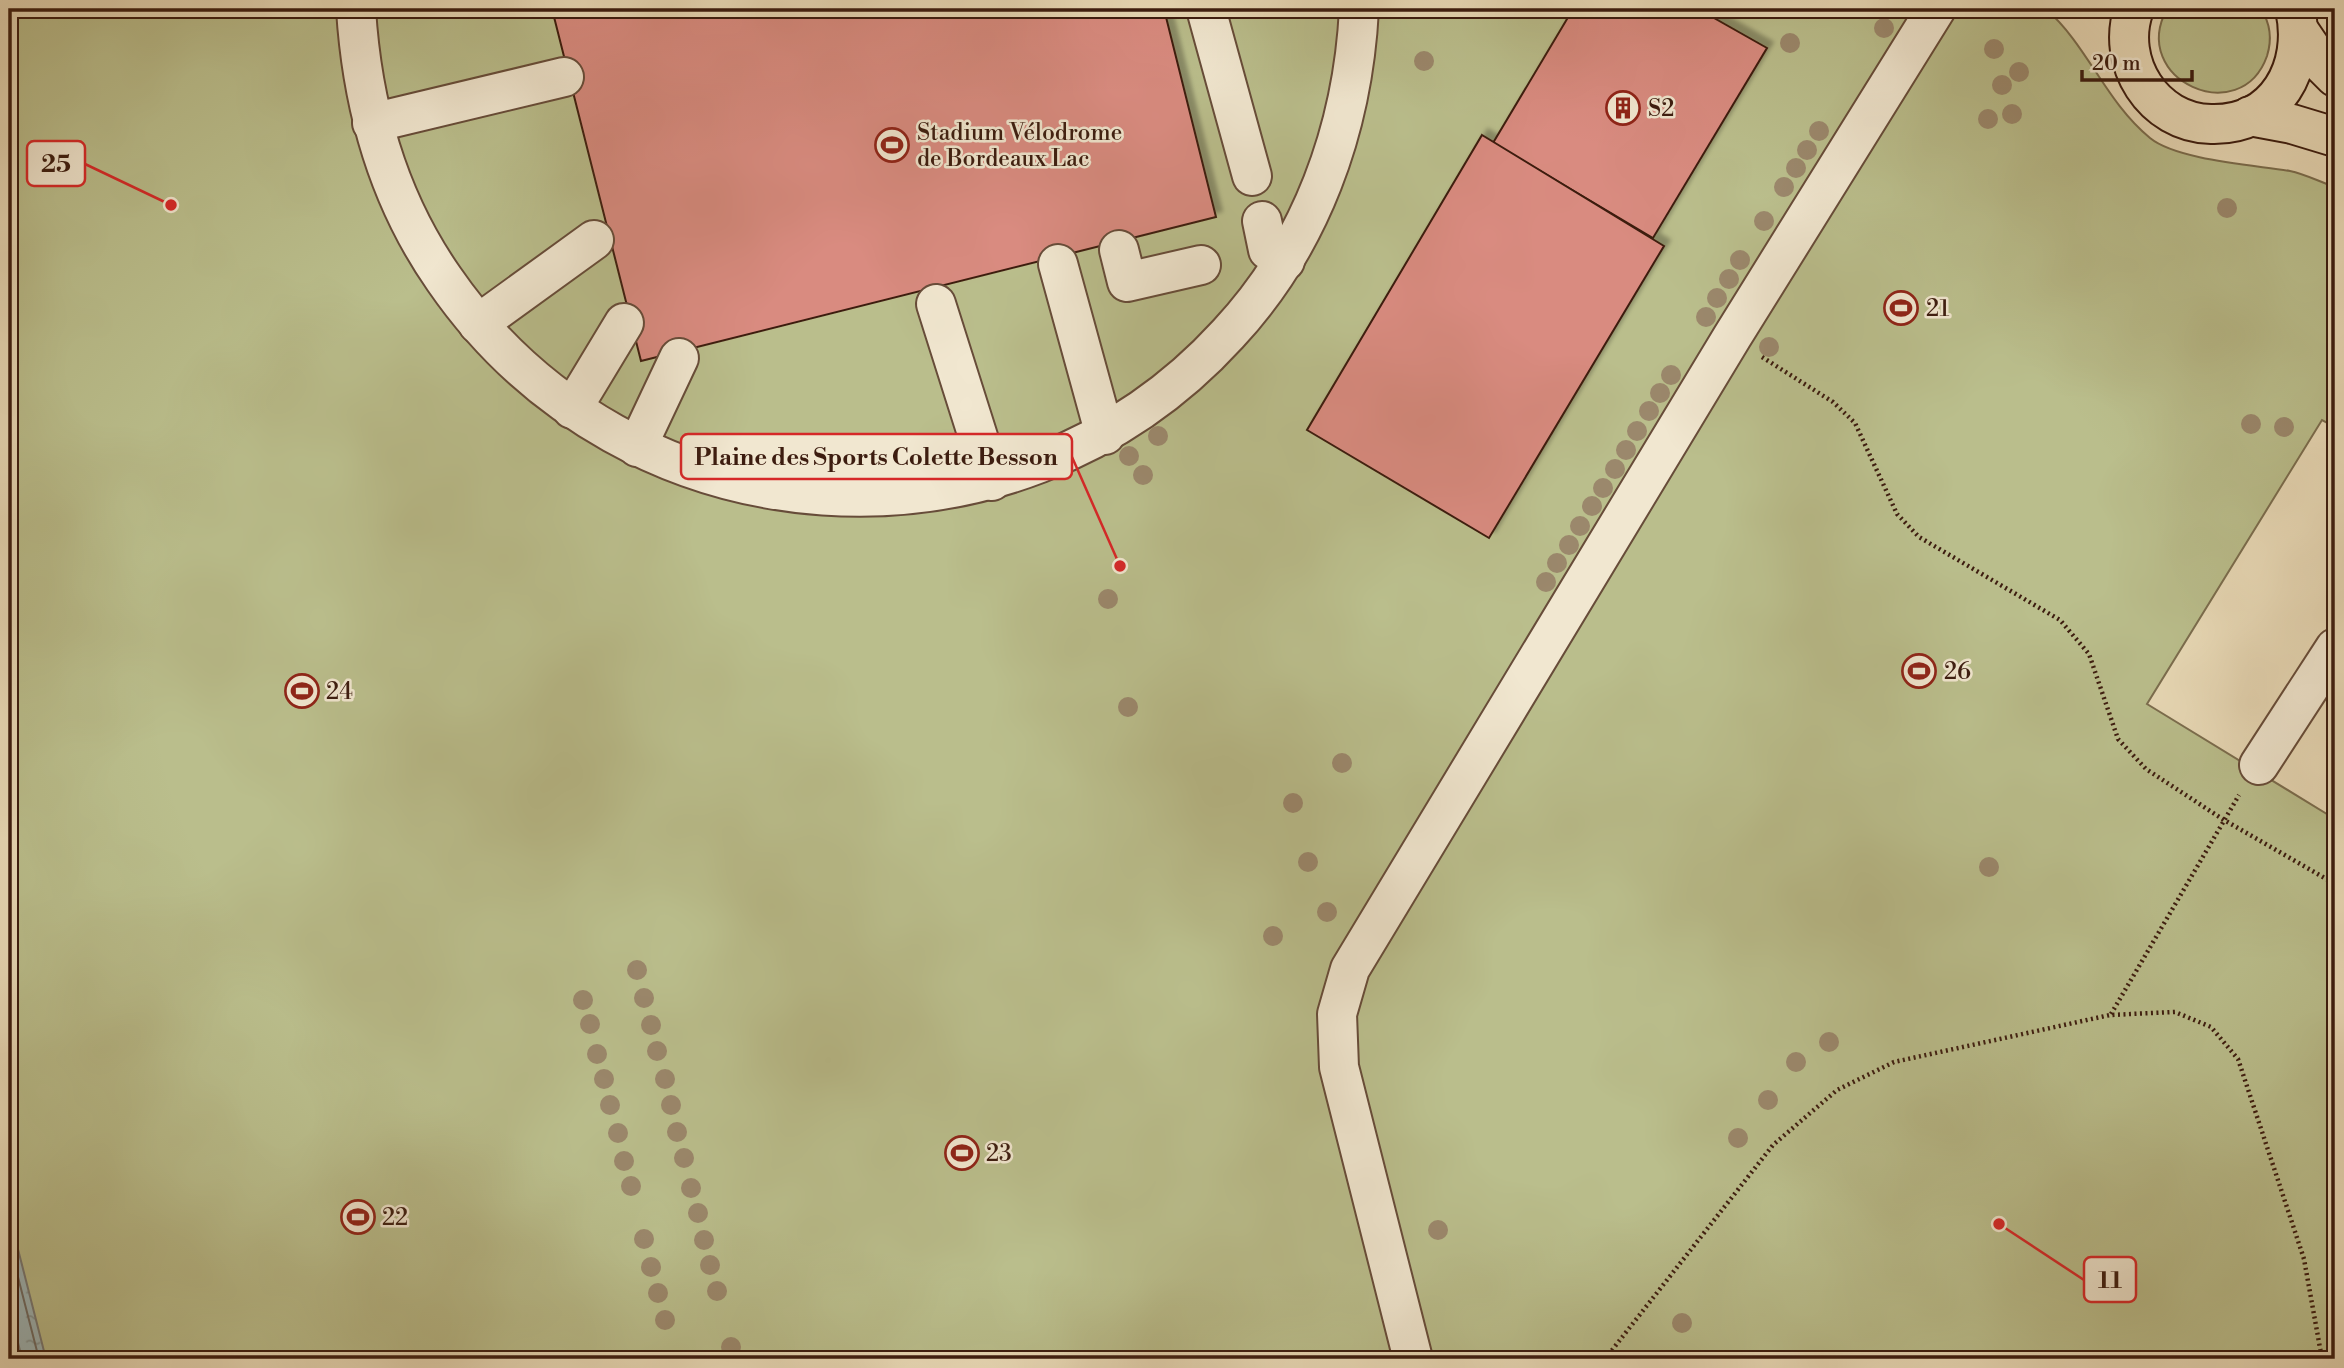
<svg xmlns="http://www.w3.org/2000/svg" width="2344" height="1368" viewBox="0 0 2344 1368" font-family="'Libre Bodoni',serif">
  <style>
    .grass { fill: #babe8c; stroke: #7b6d4e; stroke-width: 2 }
    .water { fill: url(#water-ripples); stroke: #767976; stroke-width: 2 }
    .lines { fill: none; stroke-linecap: round; stroke-linejoin: round }
    .shore { stroke: #6c6a64; stroke-width: 2 }
    .building { fill: #d98b80; stroke: #3c1c0f; stroke-width: 2; filter: url(#shadow) }
    .minor-casing { stroke: #674c39; stroke-width: 42 }
    .major-casing { stroke: #3c1c0f; stroke-width: 42 }
    .path { stroke: #3c1c0f; stroke-width: 4.5; stroke-dasharray: 2 3.5; stroke-linecap: butt }
    .minor { stroke: #f1e7d0; stroke-width: 38 }
    .major { stroke: #e9dab7; stroke-width: 38 }
    .tree { fill: #9b886c }
    .labels { text-anchor: middle; stroke-width: 5; stroke-linejoin: round; paint-order: stroke }
    .poi-label { font-size: 23px; fill: #3c1c0f; stroke: #f1e7d0; text-anchor: start }
    .leader { fill: none; stroke: #d62828; stroke-width: 2.5 }
    .callout-dot { fill: #d62828; stroke: #f1e7d0; stroke-width: 2.5 }
    .callout { fill: #f1e7d0; stroke: #d62828; stroke-width: 2.5 }
    .callout-label { font-size: 24px; text-anchor: middle; font-weight: bold; fill: #3c1c0f }
  </style>
  <defs>
    <pattern id="water-ripples" width="26" height="14" patternUnits="userSpaceOnUse" patternTransform="scale(1.75)"><rect width="26" height="14" fill="#9db7ba"/><path d="M2 4q2-2 4 0t4 0M15 11q2-2 4 0t4 0" fill="none" stroke="#819496"/></pattern>
    <filter id="shadow"><feDropShadow dx="6" dy="-6" stdDeviation="2" flood-color="#0004"/></filter>
  </defs>
  <rect width="100%" height="100%" fill="#e9dab7"/>
  <filter id="stains"><feTurbulence type="fractalNoise" baseFrequency=".00286" numOctaves="4"/><feColorMatrix values="0 0 0 0 .2 0 0 0 0 .09 0 0 0 0 .02 0 0 0 .5 -.17"/></filter>
  <radialGradient id="worn" r=".72"><stop offset=".6" stop-color="#630" stop-opacity="0"/><stop offset="1" stop-color="#630" stop-opacity=".3"/></radialGradient>
  <g class="grass">
    <path d="M9 9H2046C2088 46 2105 101 2150 138 2177 160 2254 165 2290 171 2305 174 2320 182 2335 187V427L2322 420 2147 704 2335 819V1359H40L9 1236Z"/>
    <path d="M2167 9H2261C2270 23 2272 40 2267 56 2241 130 2128 80 2167 9Z"/>
  </g>
  <path class="water" d="M9 1214 46 1359H22L9 1306Z"/>
  <g class="lines">
    <path class="shore" d="M9 1242 39 1359"/>
  </g>
  <g class="building">
    <path d="M552 9H1164L1216 217 641 361Z"/>
    <path d="M1573 9H1698L1767 48 1653 238 1493 143Z"/>
    <path d="M1482 135 1664 246 1489 538 1307 430Z"/>
  </g>
  <g class="lines">
    <g class="minor-casing">
      <g id="minor">
        <path d="M356 9C362 106 388 199 444 279 627 545 1011 572 1228 334 1311 245 1353 129 1359 9"/>
        <path d="M1206 9 1252 176"/>
        <path d="M372 123 564 77"/>
        <path d="M1262 221 1268 250 1285 261"/>
        <path d="M1119 250 1127 282 1201 265"/>
        <path d="M1058 264 1105 435"/>
        <path d="M936 304 992 481"/>
        <path d="M478 324 594 240"/>
        <path d="M572 409 624 323"/>
        <path d="M637 447 679 358"/>
        <path d="M2259 765 2335 648"/>
        <path d="M1413 1359 1339 1067 1337 1014 1350 969 1732 337 1936 9"/>
      </g>
    </g>
    <g class="major-casing">
      <g id="major">
        <path d="M2134 9C2115 62 2153 123 2211 124 2277 126 2308 66 2295 9"/>
        <path d="M2300 32 2321 63 2335 77"/>
        <path d="M2250 116 2292 124 2335 137"/>
      </g>
    </g>
    <g class="path">
      <path d="M1762 357 1833 402 1855 423 1897 514 1919 537 2060 620 2089 654 2118 739 2146 769 2224 820 2335 884"/>
      <path d="M2111 1014 2239 795"/>
      <path d="M1605 1359 1773 1145 1837 1090 1894 1062 2110 1015 2175 1012 2211 1027 2238 1059 2304 1259 2322 1359"/>
    </g>
    <use href="#minor" class="minor"/>
    <use href="#major" class="major"/>
  </g>
  <g class="tree">
    <circle cx="1884" cy="28" r="10"/>
    <circle cx="1790" cy="43" r="10"/>
    <circle cx="1994" cy="49" r="10"/>
    <circle cx="1424" cy="61" r="10"/>
    <circle cx="2019" cy="72" r="10"/>
    <circle cx="2002" cy="85" r="10"/>
    <circle cx="2012" cy="114" r="10"/>
    <circle cx="1988" cy="119" r="10"/>
    <circle cx="1819" cy="131" r="10"/>
    <circle cx="1807" cy="150" r="10"/>
    <circle cx="1796" cy="168" r="10"/>
    <circle cx="1784" cy="187" r="10"/>
    <circle cx="2227" cy="208" r="10"/>
    <circle cx="1764" cy="221" r="10"/>
    <circle cx="1740" cy="260" r="10"/>
    <circle cx="1729" cy="279" r="10"/>
    <circle cx="1717" cy="298" r="10"/>
    <circle cx="1706" cy="317" r="10"/>
    <circle cx="1769" cy="347" r="10"/>
    <circle cx="1671" cy="375" r="10"/>
    <circle cx="1660" cy="393" r="10"/>
    <circle cx="1649" cy="411" r="10"/>
    <circle cx="2251" cy="424" r="10"/>
    <circle cx="2284" cy="427" r="10"/>
    <circle cx="1637" cy="431" r="10"/>
    <circle cx="1158" cy="436" r="10"/>
    <circle cx="1626" cy="450" r="10"/>
    <circle cx="1129" cy="456" r="10"/>
    <circle cx="1615" cy="469" r="10"/>
    <circle cx="1143" cy="475" r="10"/>
    <circle cx="1603" cy="488" r="10"/>
    <circle cx="1592" cy="506" r="10"/>
    <circle cx="1580" cy="526" r="10"/>
    <circle cx="1569" cy="545" r="10"/>
    <circle cx="1557" cy="563" r="10"/>
    <circle cx="1546" cy="582" r="10"/>
    <circle cx="1108" cy="599" r="10"/>
    <circle cx="1128" cy="707" r="10"/>
    <circle cx="1342" cy="763" r="10"/>
    <circle cx="1293" cy="803" r="10"/>
    <circle cx="1308" cy="862" r="10"/>
    <circle cx="1989" cy="867" r="10"/>
    <circle cx="1327" cy="912" r="10"/>
    <circle cx="1273" cy="936" r="10"/>
    <circle cx="637" cy="970" r="10"/>
    <circle cx="644" cy="998" r="10"/>
    <circle cx="583" cy="1000" r="10"/>
    <circle cx="590" cy="1024" r="10"/>
    <circle cx="651" cy="1025" r="10"/>
    <circle cx="1829" cy="1042" r="10"/>
    <circle cx="657" cy="1051" r="10"/>
    <circle cx="597" cy="1054" r="10"/>
    <circle cx="1796" cy="1062" r="10"/>
    <circle cx="604" cy="1079" r="10"/>
    <circle cx="665" cy="1079" r="10"/>
    <circle cx="1768" cy="1100" r="10"/>
    <circle cx="610" cy="1105" r="10"/>
    <circle cx="671" cy="1105" r="10"/>
    <circle cx="677" cy="1132" r="10"/>
    <circle cx="618" cy="1133" r="10"/>
    <circle cx="1738" cy="1138" r="10"/>
    <circle cx="684" cy="1158" r="10"/>
    <circle cx="624" cy="1161" r="10"/>
    <circle cx="631" cy="1186" r="10"/>
    <circle cx="691" cy="1188" r="10"/>
    <circle cx="698" cy="1213" r="10"/>
    <circle cx="1438" cy="1230" r="10"/>
    <circle cx="644" cy="1239" r="10"/>
    <circle cx="704" cy="1240" r="10"/>
    <circle cx="710" cy="1265" r="10"/>
    <circle cx="651" cy="1267" r="10"/>
    <circle cx="717" cy="1291" r="10"/>
    <circle cx="658" cy="1293" r="10"/>
    <circle cx="665" cy="1320" r="10"/>
    <circle cx="1682" cy="1323" r="10"/>
    <circle cx="731" cy="1347" r="10"/>
  </g>
  <defs>
    <g id="building-ring" transform="scale(1.75)"><circle r="9.5" fill="#f1e7d0" stroke="#8f2418" stroke-width="1.5"/><path d="M-4-6H4V6H1V3H-1V6H-4ZM-2.5-4.3h1.7v1.8h-1.7ZM.8-4.3h1.7v1.8H.8ZM-2.5-1h1.7V.8h-1.7ZM.8-1h1.7V.8H.8Z" fill="#8f2418"/></g>
    <g id="stadium-ring" transform="scale(1.75)"><circle r="9.5" fill="#f1e7d0" stroke="#8f2418" stroke-width="1.5"/><path d="M0-5a6.5 5 0 1 0 0 10a6.5 5 0 1 0 0-10ZM-3.5-1.8h7v3.6h-7Z" fill="#8f2418"/></g>
  </defs>
  <g fill-rule="evenodd">
    <use href="#building-ring" x="1623" y="108"/>
    <use href="#stadium-ring" x="892" y="145"/>
    <use href="#stadium-ring" x="1901" y="308"/>
    <use href="#stadium-ring" x="1919" y="671"/>
    <use href="#stadium-ring" x="302" y="691"/>
    <use href="#stadium-ring" x="962" y="1153"/>
    <use href="#stadium-ring" x="358" y="1217"/>
  </g>
  <g class="labels">
    <g class="poi-label">
      <text x="1648" y="116">S2</text>
      <text x="917" y="140">Stadium Vélodrome<tspan x="917" dy="26">de Bordeaux Lac</tspan></text>
      <text x="1926" y="316">21</text>
      <text x="1944" y="679">26</text>
      <text x="326" y="699">24</text>
      <text x="986" y="1161">23</text>
      <text x="382" y="1225">22</text>
    </g>
  </g>
  <path class="leader" d="M171 205L85 164M1120 566L1072 457M1999 1224L2084 1280"/>
  <g class="callout-dot">
    <circle cx="171" cy="205" r="7"/>
    <circle cx="1120" cy="566" r="7"/>
    <circle cx="1999" cy="1224" r="7"/>
  </g>
  <g class="callout">
    <rect x="27" y="141" width="58" height="45" rx="7"/>
    <rect x="681" y="434" width="391" height="45" rx="7"/>
    <rect x="2084" y="1257" width="52" height="45" rx="7"/>
  </g>
  <g class="callout-label">
    <text x="56" y="172">25</text>
    <text x="876" y="465">Plaine des Sports Colette Besson</text>
    <text x="2110" y="1288">11</text>
  </g>
  <rect width="2344" height="1368" fill="none" stroke="#e9dab7" stroke-width="35"/>
  <rect x="10" y="10" width="2323" height="1347" fill="none" stroke="#3c1c0f" stroke-width="3.5"/>
  <rect x="18" y="18" width="2309" height="1333" fill="none" stroke="#3c1c0f" stroke-width="2"/>
  <path d="M2082 70v10h110v-10" fill="none" stroke="#3c1c0f" stroke-width="3.5"/>
  <text x="2092" y="70" font-size="21" fill="#3c1c0f" stroke="#f1e7d0" stroke-width="5" paint-order="stroke">20 m</text>
  <rect width="100%" height="100%" filter="url(#stains)"/>
  <rect width="100%" height="100%" fill="url(#worn)"/>
</svg>
